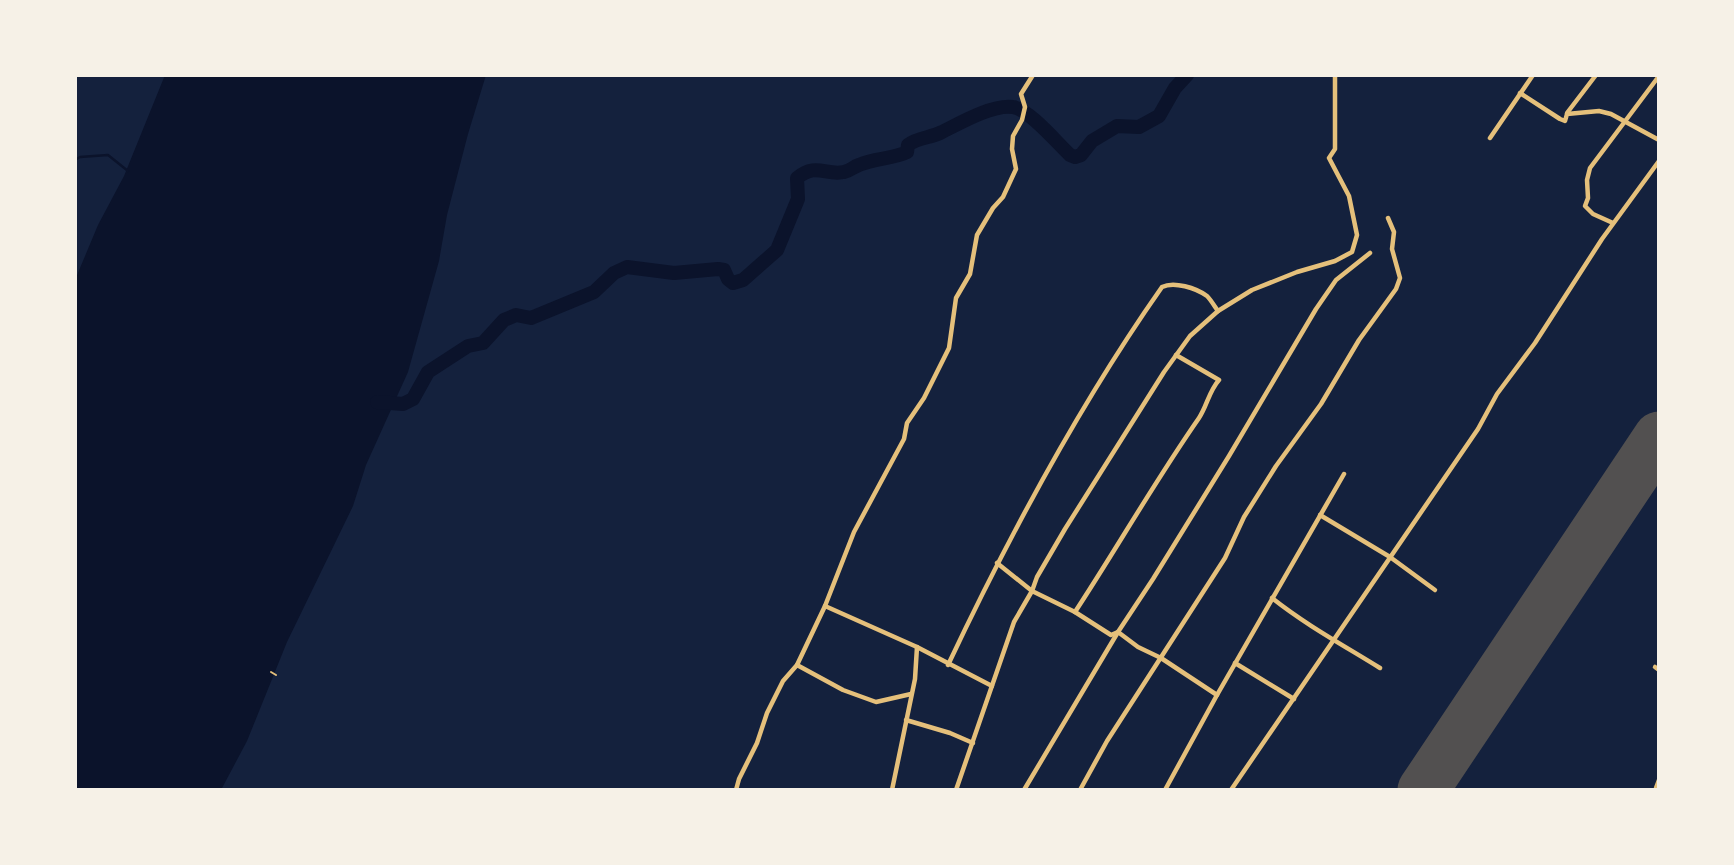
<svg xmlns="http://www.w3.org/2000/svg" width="1734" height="865" viewBox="0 0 1734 865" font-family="Karla,sans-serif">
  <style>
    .water { fill: #0b132b }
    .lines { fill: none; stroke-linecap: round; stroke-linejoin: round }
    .stream { stroke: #0b132b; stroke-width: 2.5 }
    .river { stroke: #0b132b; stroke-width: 14 }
    .runway { stroke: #525050; stroke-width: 51 }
    .path { stroke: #e5c07b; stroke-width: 2 }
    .minor { stroke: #e5c07b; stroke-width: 4.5 }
  </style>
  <rect width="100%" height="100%" fill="#14213d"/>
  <path class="water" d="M165 75H486L468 134 447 215 439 261 408 372 366 465 353 506 287 642 247 741 221 790H75V280L98 225 124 176Z"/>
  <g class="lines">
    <path class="stream" d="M75 160 80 157 108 155 128 171"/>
    <path class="river" d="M377 402 403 404 413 399 428 372 468 346 483 343 504 320 516 315 531 318 594 292 614 273 627 267 674 273 718 269 724 270 728 279 733 283 743 280 777 250 798 199 797 178C816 162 826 176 844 172 850 171 853 167 859 165 874 158 893 159 907 152L908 145C918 137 931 138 942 132 960 123 993 104 1013 107 1029 109 1058 144 1070 155L1075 157 1081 155 1092 141 1117 126 1139 127 1159 116 1175 88 1187 75"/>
    <path class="runway" d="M1423 790 1659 437"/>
    <path class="path" d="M271 672 276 675"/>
    <g class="minor">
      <path d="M1520 93 1560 119 1565 121 1567 114 1599 111 1611 114 1659 140"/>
      <path d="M1567 113 1596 75"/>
      <path d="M1490 138 1533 75"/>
      <path d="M1613 223 1593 214 1585 206 1588 198 1587 180 1590 168 1659 76"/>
      <path d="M1320 515 1390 557 1435 590"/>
      <path d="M997 563 1032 591 1075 612 1111 635 1118 632 1138 647 1161 658 1217 695"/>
      <path d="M1272 598C1306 625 1343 645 1380 668"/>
      <path d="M825 606 917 647 992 686"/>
      <path d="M1075 612C1117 548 1155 481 1199 418 1207 406 1209 391 1219 380L1176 355"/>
      <path d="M1235 663 1294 699"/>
      <path d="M797 665 843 690 876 702 911 694"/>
      <path d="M948 665C1010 534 1079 405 1162 287 1174 281 1196 288 1207 296 1211 300 1215 307 1218 311"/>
      <path d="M1655 667 1659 670"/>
      <path d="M906 720 950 733 973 743"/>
      <path d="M736 790 739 779 757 743 767 713 783 681 797 665 825 606 854 532 904 439 907 423 924 398 949 348 956 298 970 274 977 235 993 208 1003 197 1016 169 1012 149 1013 136 1022 120 1025 107 1021 94 1033 75"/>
      <path d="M892 790 915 679 917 647"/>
      <path d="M956 790 1014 622 1032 591 1037 577 1065 529 1164 372 1190 336 1218 311 1252 290 1297 272 1335 261 1352 252 1357 235 1349 196 1329 158 1335 149V75"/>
      <path d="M1024 790 1118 632 1153 579 1229 456 1316 309 1336 280 1370 253"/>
      <path d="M1080 790 1107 741 1225 558 1244 517 1276 466 1321 404 1359 340 1396 289 1400 278 1392 249 1394 232 1388 218"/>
      <path d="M1165 790 1217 695 1344 474"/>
      <path d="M1231 790 1478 429 1497 394 1535 343 1602 239 1659 161"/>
      <path d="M1658 790 1656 788 1659 780"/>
    </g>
  </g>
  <rect width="1734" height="865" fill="none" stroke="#f6f1e7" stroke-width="154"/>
</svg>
